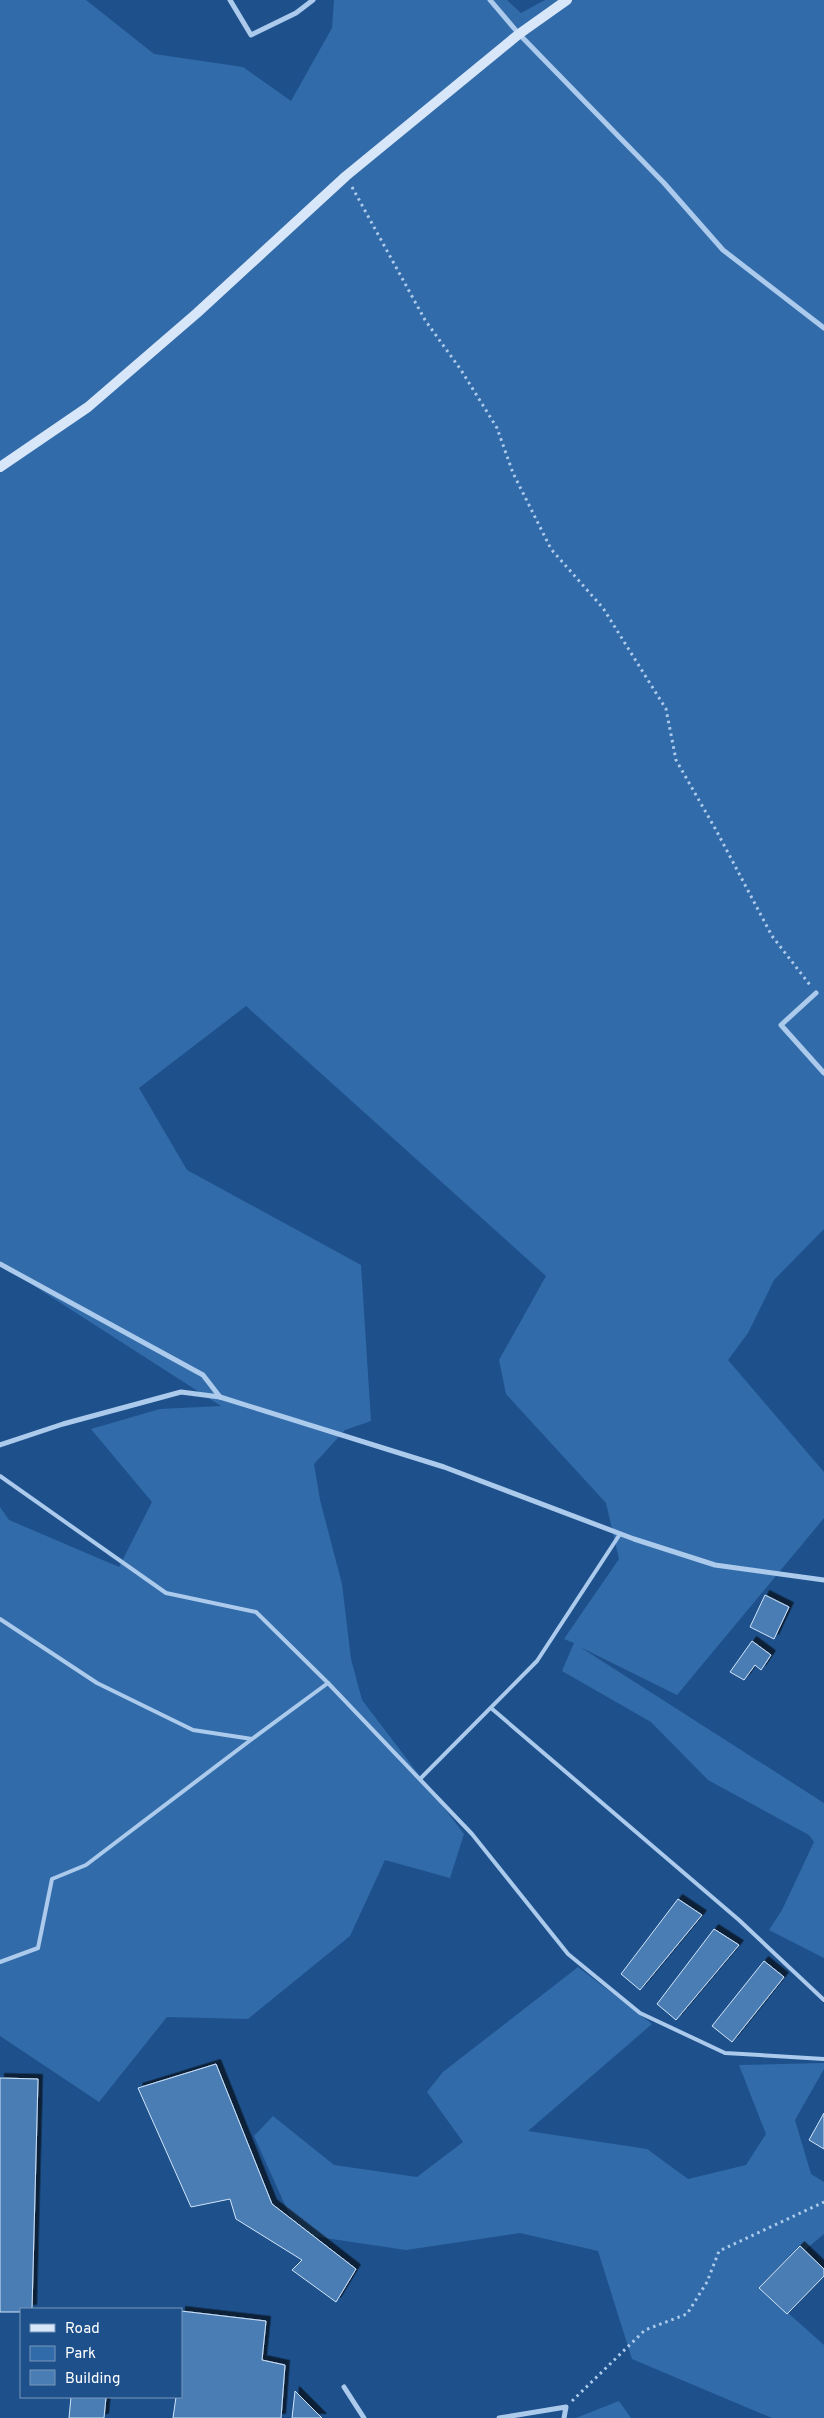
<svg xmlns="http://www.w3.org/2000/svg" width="824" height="2418" viewBox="0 0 824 2418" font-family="Overpass,sans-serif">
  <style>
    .green { fill: #326ba9 }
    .building { fill: #4b7db5; stroke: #d0e4f9; filter: url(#shadow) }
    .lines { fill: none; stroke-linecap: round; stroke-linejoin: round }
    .path { stroke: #abcaec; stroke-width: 3; stroke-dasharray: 2.5 4; stroke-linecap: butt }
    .lane { stroke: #abcaec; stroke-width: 4 }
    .street { stroke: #abcaec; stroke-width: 5 }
    .secondary { stroke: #d7e6f9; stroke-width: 10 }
  </style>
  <defs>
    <filter id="shadow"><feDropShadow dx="4.5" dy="-4.5" stdDeviation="0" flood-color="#0009"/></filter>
  </defs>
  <rect width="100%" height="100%" fill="#1e518c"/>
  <g class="green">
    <path d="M0 0H86L154 54 243 67 291 101 332 28 334 0H507L521 13 545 0H824V1229L774 1280 748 1333 728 1360 824 1472V1518L677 1695 580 1647 824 1803V1958L769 1930 782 1910 814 1842 809 1835 708 1780 651 1722 562 1671 574 1643 564 1639 619 1559 606 1503 506 1394 499 1360 546 1276 246 1006 139 1088 187 1170 361 1265 371 1421 345 1430 314 1464 320 1500 342 1584 351 1659 362 1700 464 1834 450 1878 385 1860 350 1936 248 2019 167 2017 99 2102 0 2036V1507L9 1520 119 1567 152 1502 91 1429 160 1409 221 1406 0 1264Z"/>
    <path d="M578 1967 652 2024 528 2131 647 2149 688 2179 746 2165 766 2134 739 2065 824 2063V2069L795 2120 811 2174 824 2182V2234L760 2288 824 2345V2418H772L632 2359 598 2251 520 2233 406 2250 298 2234 254 2136 273 2116 334 2165 417 2177 463 2142 427 2092 443 2072Z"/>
    <path d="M619 2401 631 2418H576Z"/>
  </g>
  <g class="building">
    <path d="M765 1595 789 1607 774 1639 750 1627Z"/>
    <path d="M752 1641 771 1655 761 1670 755 1665 744 1680 730 1672Z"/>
    <path d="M678 1899 702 1915 640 1990 621 1974Z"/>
    <path d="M714 1929 739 1945 676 2020 657 2004Z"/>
    <path d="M764 1961 784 1977 732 2042 712 2026Z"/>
    <path d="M216 2064 272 2204 356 2269 336 2302 292 2270 302 2260 236 2219 230 2199 191 2207 138 2088Z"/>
    <path d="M0 2078 38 2079 32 2309H21V2312H0Z"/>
    <path d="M824 2113V2149L809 2140Z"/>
    <path d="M800 2246 824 2269V2276L787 2314 759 2288Z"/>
    <path d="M181 2311 266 2321 262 2360 285 2365 281 2418H173L176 2397H181Z"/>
    <path d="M295 2391 322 2418H292Z"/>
    <path d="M71 2397H106L104 2418H69Z"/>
  </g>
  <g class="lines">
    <g class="path">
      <path d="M352 187 425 320 461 370 497 428 513 473 551 549 603 608 666 709 676 760 716 830 772 936 810 985"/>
      <path d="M572 2401 645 2330 687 2314 707 2282 719 2251 824 2202"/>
    </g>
    <g class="lane">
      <path d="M0 1476 166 1593 256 1612 328 1683 252 1739 193 1730 97 1683 0 1619"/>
      <path d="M328 1683 472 1834 568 1954 640 2013 725 2053 824 2059"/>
      <path d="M491 1708 739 1920 824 2000"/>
      <path d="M420 1779 537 1661 620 1534"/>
      <path d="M0 1962 38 1948 52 1879 86 1865 252 1739"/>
    </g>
    <g class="street">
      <path d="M230 0 251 35 296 13 313 0"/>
      <path d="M490 0 519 34 664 183 723 250 824 328"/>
      <path d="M816 993 781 1025 824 1073"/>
      <path d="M0 1264 203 1375 220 1397"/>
      <path d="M0 1445 63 1424 181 1392 220 1397 444 1467 634 1539 715 1565 824 1580"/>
      <path d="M344 2387 364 2418"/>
      <path d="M499 2418 566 2407 564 2418"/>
    </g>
    <path class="secondary" d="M0 467 88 407 197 313 346 176 519 34 567 0"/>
  </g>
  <rect x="20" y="2308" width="162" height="90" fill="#1e518c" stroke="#7897ba"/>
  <rect x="30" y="2324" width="25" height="8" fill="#d7e6f9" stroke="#7897ba"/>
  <text x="65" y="2333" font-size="15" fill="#ffffff">Road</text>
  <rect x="30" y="2346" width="25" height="15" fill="#326ba9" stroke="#7897ba"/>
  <text x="65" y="2358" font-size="15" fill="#ffffff">Park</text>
  <rect x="30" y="2370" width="25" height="15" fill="#4b7db5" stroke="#7897ba"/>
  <text x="65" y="2383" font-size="15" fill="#ffffff">Building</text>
</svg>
